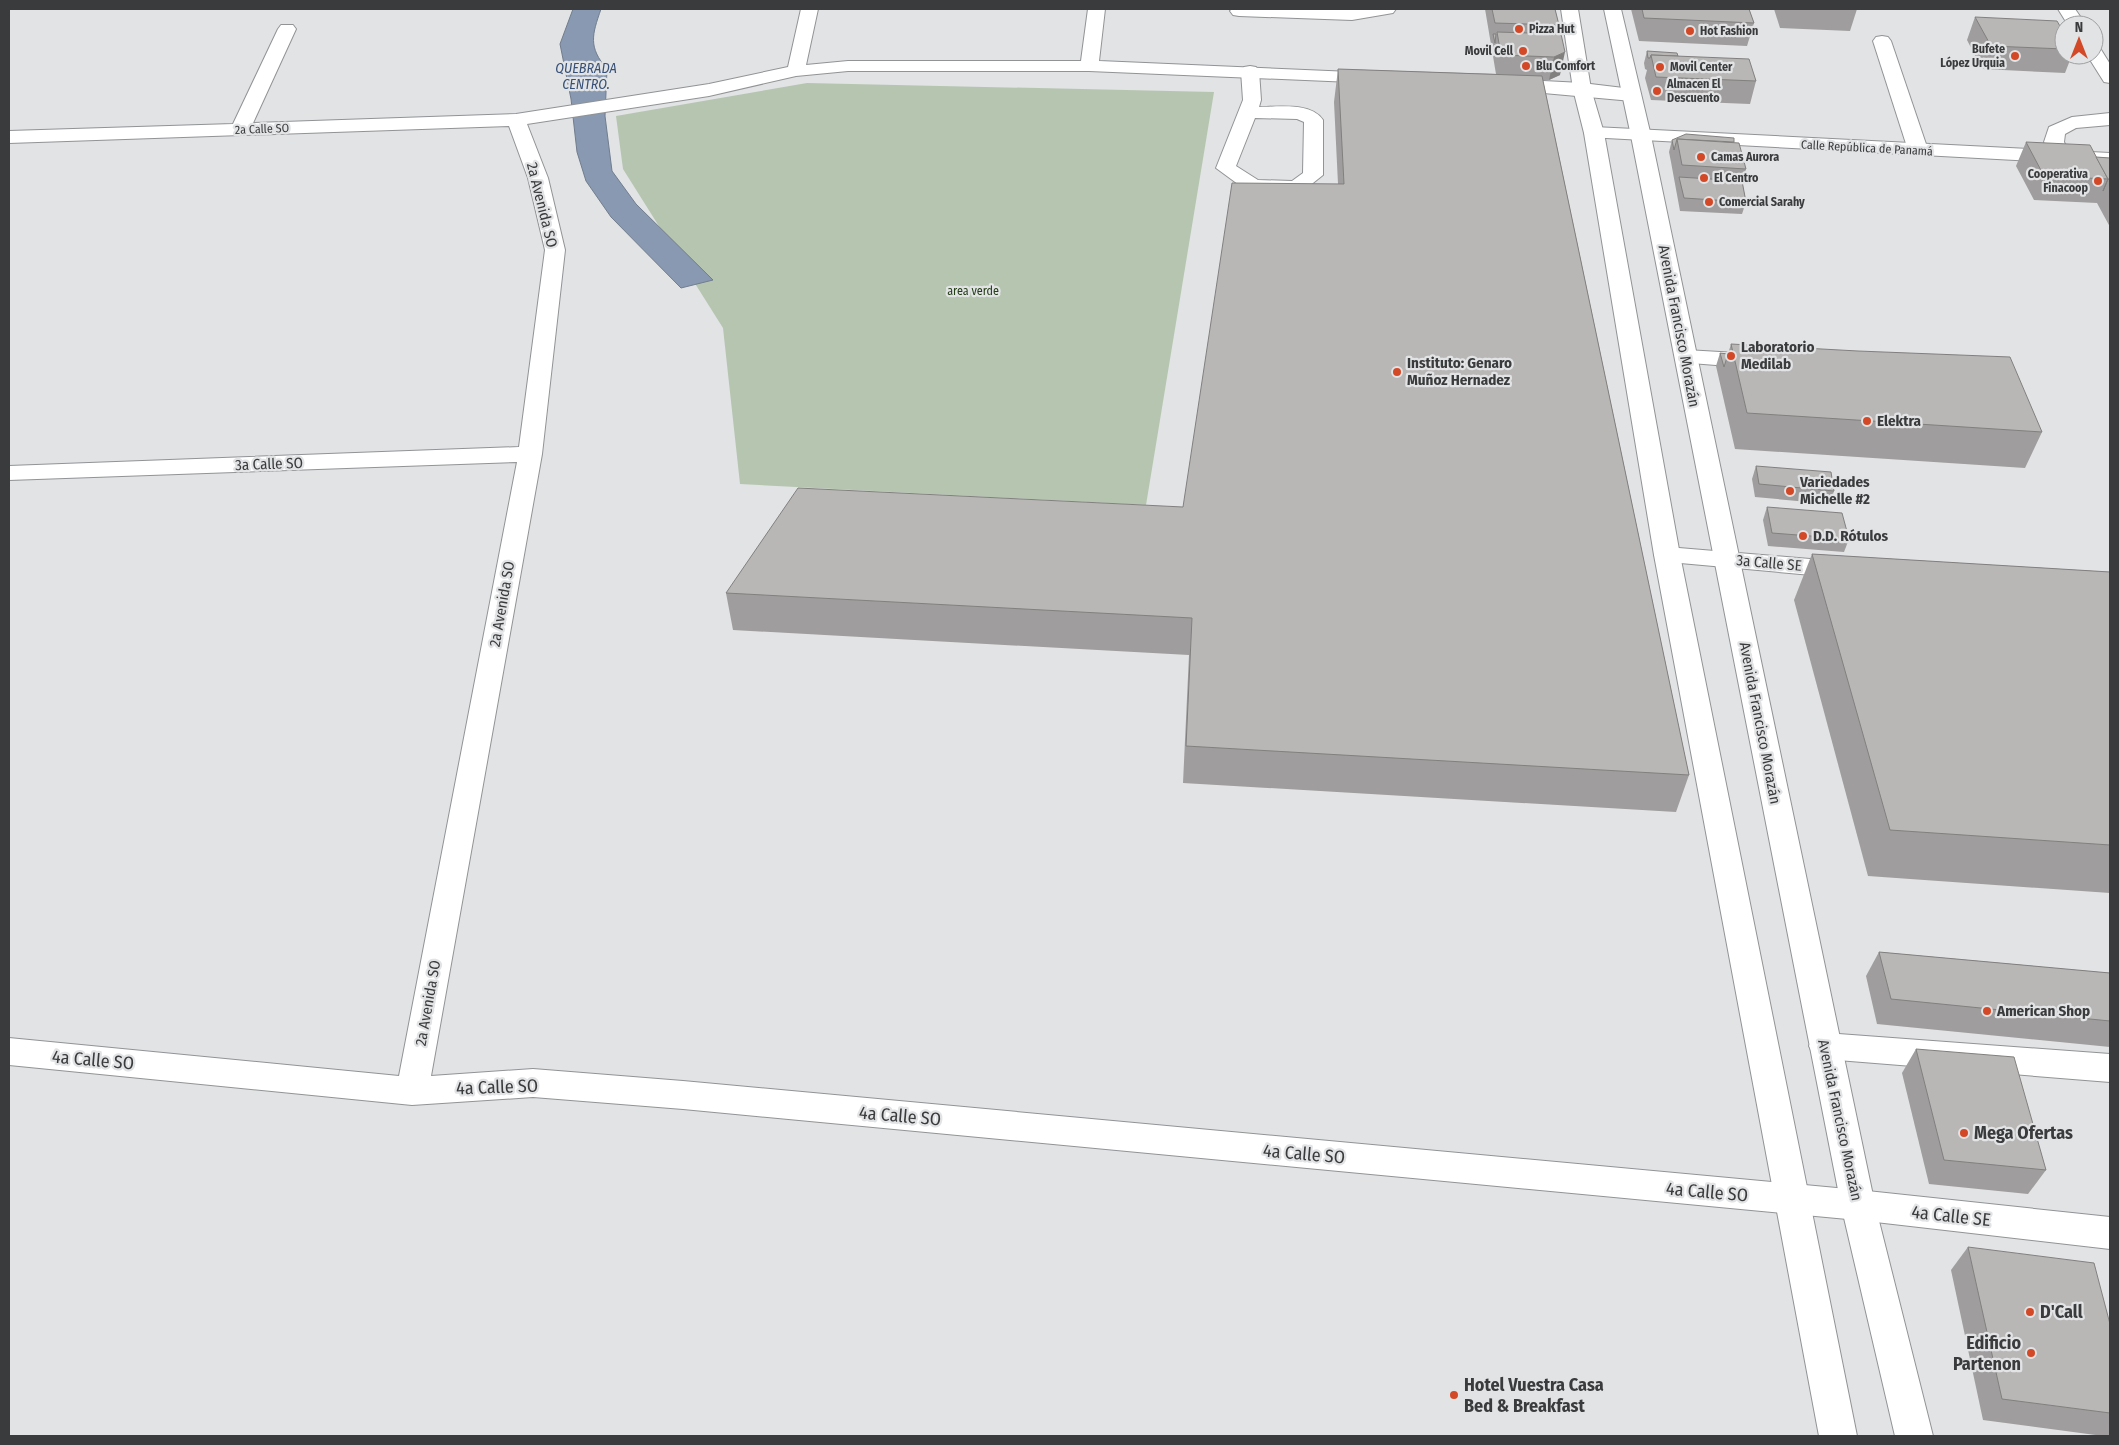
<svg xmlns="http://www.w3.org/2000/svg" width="2119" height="1445" viewBox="0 0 2119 1445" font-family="'Fira Sans Condensed',sans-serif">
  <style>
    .green { fill: #b6c5b0 }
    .water { fill: #8899b1; stroke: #717d8e }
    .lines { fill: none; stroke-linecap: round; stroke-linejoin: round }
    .lane-casing { stroke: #919395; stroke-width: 2 }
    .street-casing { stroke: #919395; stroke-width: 2 }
    .secondary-casing { stroke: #919395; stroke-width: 2 }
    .lane { fill: #fff; fill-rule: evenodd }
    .street { fill: #fff; fill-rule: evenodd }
    .secondary { fill: #fff; fill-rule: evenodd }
    .wall { fill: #9f9d9d }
    .shaded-wall { fill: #82807f }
    .building { fill: #b9b7b6; stroke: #82807f }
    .poi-dot { fill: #d34927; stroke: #e1e3e5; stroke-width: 2 }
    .labels { text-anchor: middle; stroke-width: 4.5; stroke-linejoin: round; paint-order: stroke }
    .far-poi-label { font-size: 12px; font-weight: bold; fill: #3a3b3c; stroke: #e1e3e5; text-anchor: start }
    .far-street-label { font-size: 12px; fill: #3a3b3c; stroke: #e1e3e5 }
    .far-park-label { font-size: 12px; fill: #253f17; stroke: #e1e3e5 }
    .far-water-label { font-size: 14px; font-style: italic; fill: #375077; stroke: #e1e3e5 }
    .street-label { font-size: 15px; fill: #3a3b3c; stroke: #e1e3e5 }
    .poi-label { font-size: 15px; font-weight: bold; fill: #3a3b3c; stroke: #e1e3e5; text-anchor: start }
    .near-street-label { font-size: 18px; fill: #3a3b3c; stroke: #e1e3e5 }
    .near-poi-label { font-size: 18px; font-weight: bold; fill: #3a3b3c; stroke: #e1e3e5; text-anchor: start }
  </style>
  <rect width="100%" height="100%" fill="#e1e3e5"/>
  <path class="green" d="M807 83 1214 92 1146 505 740 484 723 328 623 169 616 116Z"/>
  <path class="water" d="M573 9H601C592 35 588 47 607 69L605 116 612 171 636 204 713 280 681 288 611 217 586 181 577 152 571 99 560 44Z"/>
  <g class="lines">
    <g class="lane-casing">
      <g id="lane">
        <path d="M1232 9H1396L1393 13 1352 20 1239 16 1233 15 1230 11Z"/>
        <path d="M1882 36 1888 37 1891 41 1928 150 1925 154H1911L1908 150 1873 41 1876 37Z"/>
        <path d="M1250 66 1256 67 1259 71 1261 100 1259 107C1278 107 1311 102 1323 120V175L1303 191 1296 193 1246 190 1216 168 1243 100 1241 71 1244 67ZM1255 118 1297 119 1304 122 1303 173 1292 181 1258 180 1236 166Z"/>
        <path d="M2110 113V125L2076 128 2065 134 2064 142 2071 157 2068 161H2054L2044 142 2049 127 2072 117Z"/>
        <path d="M1686 350 1754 354 1762 356 1765 361 1762 366 1754 368 1678 362 1675 357 1678 352Z"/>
        <path d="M1825 1033 2110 1054V1082L1825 1059 1814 1056 1809 1046 1814 1036Z"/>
      </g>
    </g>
    <g class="street-casing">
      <g id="street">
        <path d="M801 9H818L806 65 848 61H1081L1088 9H1105L1099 61 1375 73 1381 74 1384 78 1381 82 1375 83 1089 71H848L796 76 709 96 527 124 548 178 565 250 542 454 431 1076 533 1069 683 1081 1858 1190 2110 1217V1249L1858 1220 683 1109 533 1097 412 1105 9 1065V1038L399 1076 517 462 9 480V466L519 447 545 250 528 178 509 126 9 143V131L233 124 278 29 281 25H293L296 29 253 123 516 114 709 84 788 67Z"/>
        <path d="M2058 9H2075L2086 25H2068Z"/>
        <path d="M2094 47 2100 48 2110 64V83L2104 82 2087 55H2094Z"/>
        <path d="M1507 79 1582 83 1632 89 1639 91 1641 95 1639 99 1632 101 1500 89 1498 85 1500 81Z"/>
        <path d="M1594 127 2110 153V165L1587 137 1584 133 1587 129Z"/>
        <path d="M1667 547 1845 562 1854 564 1858 570 1854 576 1845 578 1658 561 1654 555 1658 549Z"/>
      </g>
    </g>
    <g class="secondary-casing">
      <g id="secondary">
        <path d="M1561 9H1578L1591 89 1604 133 1680 555 1857 1436H1819L1654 555 1584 133 1573 89Z"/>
        <path d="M1604 9H1621L1651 136 1875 1205 1933 1436H1895L1841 1205 1631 136Z"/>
      </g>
    </g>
    <use href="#lane" class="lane"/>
    <use href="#street" class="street"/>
    <use href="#secondary" class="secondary"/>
  </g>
  <g class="wall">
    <path d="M1485 9H1555L1559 25 1557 34 1560 75 1549 80H1543L1689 775 1676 812 1183 783 1189 655 733 630 726 593 1183 507 1338 184 1334 102 1338 69 1496 74Z"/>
    <path d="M1631 9H1749L1754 23 1747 46 1639 41Z"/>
    <path d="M1774 9H1857L1850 31 1780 28Z"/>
    <path d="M1975 17 2064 33V55H2072L2065 73 1982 69 1967 40Z"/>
    <path d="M1647 51 1678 56 1756 81 1750 104 1651 100 1645 78 1647 70 1645 69 1644 63Z"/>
    <path d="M1672 140 1734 142 1746 169 1742 181 1746 202 1742 214 1680 211 1671 162 1669 152Z"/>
    <path d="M2026 142 2096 157 2110 158V227L2097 203 2034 200 2016 166Z"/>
    <path d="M1731 344 2042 432 2025 468 1735 449 1716 366 1720 353 1728 354Z"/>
    <path d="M1756 466 1834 491 1830 504 1755 497 1752 479Z"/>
    <path d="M1767 507 1849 539 1844 552 1768 546 1763 520Z"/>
    <path d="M1812 554 2110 572V893L1868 876 1794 600Z"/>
    <path d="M1879 952 2110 973V1047L1877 1024 1866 976Z"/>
    <path d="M1916 1049 2046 1170 2028 1194 1929 1184 1902 1073Z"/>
    <path d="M1968 1247 2110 1324V1436H2103L1983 1420 1951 1270Z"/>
  </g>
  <path class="shaded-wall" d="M1565 52 1560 75 1549 80 1554 57Z"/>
  <g class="building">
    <path d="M1492 9H1555L1559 25 1495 23Z"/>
    <path d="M1642 9H1749L1754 23 1644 18Z"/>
    <path d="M1975 17 2057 21 2064 33V49L1991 46Z"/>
    <path d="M1497 32 1561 34 1565 52 1554 57 1501 55Z"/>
    <path d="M1493 34H1496L1495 43Z"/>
    <path d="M1647 51 1677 53 1678 56 1651 55 1650 58H1648Z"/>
    <path d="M1651 55 1749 59 1756 81 1656 77Z"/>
    <path d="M1338 69 1542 76 1689 775 1186 746 1192 618 726 593 798 488 1183 507 1232 183 1344 184Z"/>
    <path d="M1686 134 1734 138V142L1677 139 1674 150 1672 140Z"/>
    <path d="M1677 139 1739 143 1746 169 1682 165Z"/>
    <path d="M2026 142 2090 145 2108 179 2044 176Z"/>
    <path d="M2096 157 2110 158V179H2108L2103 191 2108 179Z"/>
    <path d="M1679 177 1742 181 1746 202 1684 198Z"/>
    <path d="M1731 344 1858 351 2010 357 2042 432 1747 413Z"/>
    <path d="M1720 353 1728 354 1724 367Z"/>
    <path d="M1756 466 1831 472 1834 491 1759 484Z"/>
    <path d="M1767 507 1842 513 1849 539 1772 533Z"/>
    <path d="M1812 554 2110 572V845L1890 830Z"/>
    <path d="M1879 952 2110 973V1021L1891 999Z"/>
    <path d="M1916 1049 2014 1057 2046 1170 1944 1160Z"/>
    <path d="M1968 1247 2094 1263 2110 1324V1413L2002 1399Z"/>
  </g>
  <g class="poi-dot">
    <circle cx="1519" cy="29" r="5"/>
    <circle cx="1690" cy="31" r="5"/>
    <circle cx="1523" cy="51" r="5"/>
    <circle cx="2015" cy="56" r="5"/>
    <circle cx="1526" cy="66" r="5"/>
    <circle cx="1660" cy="67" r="5"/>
    <circle cx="1657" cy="91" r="5"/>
    <circle cx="1701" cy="157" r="5"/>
    <circle cx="1704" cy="178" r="5"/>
    <circle cx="2098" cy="181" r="5"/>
    <circle cx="1709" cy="202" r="5"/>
    <circle cx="1731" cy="356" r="5"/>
    <circle cx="1397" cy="372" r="5"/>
    <circle cx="1867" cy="421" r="5"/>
    <circle cx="1790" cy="491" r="5"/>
    <circle cx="1803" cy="536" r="5"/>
    <circle cx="1987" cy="1011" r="5"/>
    <circle cx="1964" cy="1133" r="5"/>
    <circle cx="2030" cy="1312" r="5"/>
    <circle cx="2031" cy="1353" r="5"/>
    <circle cx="1454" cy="1395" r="5"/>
  </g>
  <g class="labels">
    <g class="far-poi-label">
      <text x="1529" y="33">Pizza Hut</text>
      <text x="1700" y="35">Hot Fashion</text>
      <text x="2005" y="53" text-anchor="end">Bufete<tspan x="2005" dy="14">López Urquia</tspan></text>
      <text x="1513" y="55" text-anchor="end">Movil Cell</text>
      <text x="1536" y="70">Blu Comfort</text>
      <text x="1670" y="71">Movil Center</text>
      <text x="1667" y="88">Almacen El<tspan x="1667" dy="14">Descuento</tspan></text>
      <text x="1711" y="161">Camas Aurora</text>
      <text x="2088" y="178" text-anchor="end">Cooperativa<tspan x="2088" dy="14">Finacoop</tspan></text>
      <text x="1714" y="182">El Centro</text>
      <text x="1719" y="206">Comercial Sarahy</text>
    </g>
    <g class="far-street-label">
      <text transform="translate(262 129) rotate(-2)" y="4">2a Calle SO</text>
      <text transform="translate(1867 148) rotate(3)" y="4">Calle República de Panamá</text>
    </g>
    <g class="far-park-label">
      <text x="973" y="295">area verde</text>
    </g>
    <g class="far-water-label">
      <text x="586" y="73">QUEBRADA<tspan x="586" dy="16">CENTRO.</tspan></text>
    </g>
    <g class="street-label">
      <text transform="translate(542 205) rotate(76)" y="5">2a Avenida SO</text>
      <text transform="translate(1679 326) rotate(79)" y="5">Avenida Francisco Morazán</text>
      <text transform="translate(269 464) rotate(-2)" y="5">3a Calle SO</text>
      <text transform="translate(1769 563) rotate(5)" y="5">3a Calle SE</text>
      <text transform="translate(502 604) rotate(-80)" y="5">2a Avenida SO</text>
      <text transform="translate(1760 723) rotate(79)" y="5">Avenida Francisco Morazán</text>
      <text transform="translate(428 1003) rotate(-80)" y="5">2a Avenida SO</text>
      <text transform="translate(1840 1120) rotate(78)" y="5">Avenida Francisco Morazán</text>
    </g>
    <g class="poi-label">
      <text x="1741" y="352">Laboratorio<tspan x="1741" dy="17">Medilab</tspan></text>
      <text x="1407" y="368">Instituto: Genaro<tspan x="1407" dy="17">Muñoz Hernadez</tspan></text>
      <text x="1877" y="426">Elektra</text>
      <text x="1800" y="487">Variedades<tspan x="1800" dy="17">Michelle #2</tspan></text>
      <text x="1813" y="541">D.D. Rótulos</text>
      <text x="1997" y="1016">American Shop</text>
    </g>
    <g class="near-street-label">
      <text transform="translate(93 1060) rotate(5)" y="6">4a Calle SO</text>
      <text transform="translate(497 1087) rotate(-2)" y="6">4a Calle SO</text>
      <text transform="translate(900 1116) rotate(5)" y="6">4a Calle SO</text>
      <text transform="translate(1304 1154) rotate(5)" y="6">4a Calle SO</text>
      <text transform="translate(1707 1192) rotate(5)" y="6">4a Calle SO</text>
      <text transform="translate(1951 1216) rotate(6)" y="6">4a Calle SE</text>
    </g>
    <g class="near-poi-label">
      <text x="1974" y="1139">Mega Ofertas</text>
      <text x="2040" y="1318">D'Call</text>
      <text x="2021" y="1349" text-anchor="end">Edificio<tspan x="2021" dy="21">Partenon</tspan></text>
      <text x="1464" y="1391">Hotel Vuestra Casa<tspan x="1464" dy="21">Bed &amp; Breakfast</tspan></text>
    </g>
  </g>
  <rect width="2119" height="1445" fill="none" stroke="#3a3b3c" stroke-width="20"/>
  <g transform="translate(2079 40)"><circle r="24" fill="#e1e3e5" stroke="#9ea0a1"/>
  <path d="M0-4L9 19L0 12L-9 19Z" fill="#d34927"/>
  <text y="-8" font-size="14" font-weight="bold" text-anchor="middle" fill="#3a3b3c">N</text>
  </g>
</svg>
